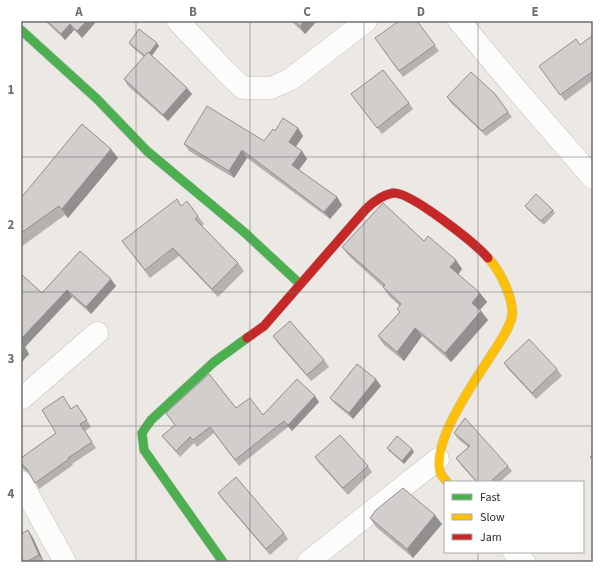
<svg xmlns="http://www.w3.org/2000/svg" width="614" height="583" viewBox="0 0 614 583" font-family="'Source Sans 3',sans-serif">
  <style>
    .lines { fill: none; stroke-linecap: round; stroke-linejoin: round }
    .street-casing { stroke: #c5c4c5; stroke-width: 23 }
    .fast-casing { stroke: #c5c4c5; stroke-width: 10 }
    .slow-casing { stroke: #c5c4c5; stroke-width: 10 }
    .jam-casing { stroke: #c5c4c5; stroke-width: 10 }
    .street { stroke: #fcfcfb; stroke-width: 22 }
    .fast { stroke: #4caf50; stroke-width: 9 }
    .slow { stroke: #ffc107; stroke-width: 9 }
    .jam { stroke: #c62828; stroke-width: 9 }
    .wall { fill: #b4b1af }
    .shaded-wall { fill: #92908e }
    .building { fill: #d1cecb; stroke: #92908e }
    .grid { fill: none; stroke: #706f6e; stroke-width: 1; stroke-opacity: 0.55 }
    .neatline { fill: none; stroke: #706f6e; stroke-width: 1.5 }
    .grid-label { font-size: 13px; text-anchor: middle; font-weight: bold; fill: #706f6e }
  </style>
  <rect width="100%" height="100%" fill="#ece8e4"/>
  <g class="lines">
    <g class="street-casing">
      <g id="street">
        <path d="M178 21 225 71 243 88H271L291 79 366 21"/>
        <path d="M459 21 516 89 593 178"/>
        <path d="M21 399 97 333"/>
        <path d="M21 482 65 562"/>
        <path d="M514 552 524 562"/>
        <path d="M308 562 438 459"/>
      </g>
    </g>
    <g class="fast-casing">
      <g id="fast">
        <path d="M21 30 97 99 147 151 244 232 300 284"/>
        <path d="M223 562 144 450 142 433 151 420 214 362 247 338"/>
      </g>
    </g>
    <g class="slow-casing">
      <path id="slow" d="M447 482C445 479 441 476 440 472 432 440 475 381 492 354 499 343 509 330 512 316 514 299 500 270 488 258"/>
    </g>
    <g class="jam-casing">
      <path id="jam" d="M247 338 264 326 366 209C373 202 383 195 393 193 410 191 476 244 488 258"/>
    </g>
    <use href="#street" class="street"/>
    <use href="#fast" class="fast"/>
    <use href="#slow" class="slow"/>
    <use href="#jam" class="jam"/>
  </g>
  <g class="wall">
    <path d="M45 21H94L95 23 82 38 74 30 65 40Z"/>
    <path d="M291 21H317L305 34Z"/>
    <path d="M417 21 439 51 403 77 375 38Z"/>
    <path d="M593 35V80L565 101 539 66 580 45Z"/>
    <path d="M129 43 159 46 152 56 192 94 168 121 128 86 124 79 144 57 131 46Z"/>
    <path d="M351 94 409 103 413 109 382 134Z"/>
    <path d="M495 94 512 117 486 136 451 103 447 97Z"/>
    <path d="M298 128 303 136 296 147 302 151 307 159 299 170 337 197 342 205 330 219 247 158 234 178 189 151 184 144 264 141 275 131Z"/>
    <path d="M118 158 68 218 65 215 21 247V198Z"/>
    <path d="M181 206 198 216 204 224 202 226 238 263 244 271 218 297 179 256 150 278 122 241Z"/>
    <path d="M525 206 553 210 555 213 544 225 527 209Z"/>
    <path d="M424 241 456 260 462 269 458 274 487 302 480 310 488 320 451 362 422 336 404 361 384 345 378 336 400 312 397 309 400 306 389 296 383 287 349 256 342 247Z"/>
    <path d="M80 251 116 286 91 314 72 297 25 347 29 354 21 363V274L42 293Z"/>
    <path d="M273 336 324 360 329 367 311 381 277 342Z"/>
    <path d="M504 363 557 369 562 376 536 399 508 369Z"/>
    <path d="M381 386 353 419 335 404 330 398Z"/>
    <path d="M319 402 292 431 288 427 239 466 214 433 197 447 194 443 180 457 167 442 162 436 175 425 166 413 236 408 263 415Z"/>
    <path d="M71 409 82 412 91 427 85 431 96 448 72 464 73 465 39 489 30 473 24 470 21 466V458L56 433Z"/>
    <path d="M454 433 508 466 512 471 500 482H476L460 464 456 458 468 447 458 439Z"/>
    <path d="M387 448 414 452 404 464 389 451Z"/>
    <path d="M315 457 368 466 372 472 348 495 319 463Z"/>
    <path d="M218 493 284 533 288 539 270 555 222 499Z"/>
    <path d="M370 518 442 524 413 558 376 527Z"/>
    <path d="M28 530 33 538 44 562H21V534Z"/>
  </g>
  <g class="shaded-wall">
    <path d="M87 21H94L95 23 82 38 77 31Z"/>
    <path d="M304 21H317L305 34 300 26Z"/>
    <path d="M70 24 74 30 65 40 61 34Z"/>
    <path d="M157 43 159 46 148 60 146 57Z"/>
    <path d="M187 88 192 94 168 121 163 115Z"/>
    <path d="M298 128 303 136 294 149 289 142Z"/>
    <path d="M111 149 118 158 68 218 62 209Z"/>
    <path d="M242 150 247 158 234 178 229 171Z"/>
    <path d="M302 151 307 159 297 172 292 165Z"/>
    <path d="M337 197 342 205 330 219 324 212Z"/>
    <path d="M456 260 462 269 457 276 450 267Z"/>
    <path d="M111 279 116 286 91 314 86 307Z"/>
    <path d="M67 290 72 297 25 347 29 354 21 363V339Z"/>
    <path d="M480 293 487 302 478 312 472 303Z"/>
    <path d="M481 311 488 320 451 362 445 353Z"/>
    <path d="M415 328 422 336 404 361 397 352Z"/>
    <path d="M376 379 381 386 353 419 349 413Z"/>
    <path d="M315 396 319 402 292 431 288 425Z"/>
    <path d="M412 449 414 452 404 464 402 461Z"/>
    <path d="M435 515 442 524 413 558 407 549Z"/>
    <path d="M28 530 33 538 44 562 39 555Z"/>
  </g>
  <g class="building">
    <path d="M47 21H87L77 31 70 24 61 34Z"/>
    <path d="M294 21H304L300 26Z"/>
    <path d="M399 21H417L435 45 399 71 375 38Z"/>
    <path d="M139 29 157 43 149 53 148 52 145 56 129 43Z"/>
    <path d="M593 35V71L560 95 539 66 576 39 580 45Z"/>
    <path d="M148 52 187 88 163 115 124 79Z"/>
    <path d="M383 70 409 103 377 128 351 94Z"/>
    <path d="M471 72 495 94 508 112 482 131 447 97Z"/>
    <path d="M207 106 264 141 273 129 275 131 283 118 298 128 289 142 302 151 292 165 337 197 324 212 242 150 229 171 184 144Z"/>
    <path d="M82 124 111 149 62 209 59 206 21 233V198Z"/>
    <path d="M536 194 553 210 541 221 525 206Z"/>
    <path d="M177 199 181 206 187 201 198 216 195 219 238 263 212 289 173 248 145 270 122 241Z"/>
    <path d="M383 203 424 241 428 236 456 260 450 267 480 293 472 303 481 311 445 353 415 328 397 352 378 336 400 312 397 309 401 304 383 287 385 285 342 247Z"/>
    <path d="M80 251 111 279 86 307 67 290 21 339V274L42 293Z"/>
    <path d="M290 321 324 360 307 375 273 336Z"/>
    <path d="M529 339 557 369 532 393 504 363Z"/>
    <path d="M21 344 24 347 21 350Z"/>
    <path d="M357 364 376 379 349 413 330 398Z"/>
    <path d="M209 374 236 408 250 398 263 415 297 379 315 396 288 425 284 421 235 460 210 427 193 440 190 437 176 451 162 436 175 425 166 413Z"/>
    <path d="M63 396 71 409 77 405 87 420 80 424 92 442 68 458 69 459 35 483 27 469 23 465 21 464V458L56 433 42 410Z"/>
    <path d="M465 418 508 466 490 482H477L456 458 470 446 454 433Z"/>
    <path d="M340 435 368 466 343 488 315 457Z"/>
    <path d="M397 436 412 449 402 461 387 448Z"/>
    <path d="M593 454V460L590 457Z"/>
    <path d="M236 477 284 533 266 549 218 493Z"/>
    <path d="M403 488 435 515 407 549 370 518 376 510Z"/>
    <path d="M28 530 39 555 26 562H24L22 558 21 559V534Z"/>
  </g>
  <path class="grid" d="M136 21V562M250 21V562M364 21V562M478 21V482M21 157H593M21 292H593M21 426H593M478 552V562"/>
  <rect width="614" height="583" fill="none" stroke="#ffffff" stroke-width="44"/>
  <rect x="444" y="481" width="140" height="72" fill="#ffffff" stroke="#ababab"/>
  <rect x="452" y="494" width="20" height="6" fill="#4caf50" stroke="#ababab"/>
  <text x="480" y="501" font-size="12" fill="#2e2e2e">Fast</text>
  <rect x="452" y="514" width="20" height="6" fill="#ffc107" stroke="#ababab"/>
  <text x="480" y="521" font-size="12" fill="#2e2e2e">Slow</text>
  <rect x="452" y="534" width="20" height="6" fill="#c62828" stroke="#ababab"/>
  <text x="480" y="541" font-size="12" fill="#2e2e2e">Jam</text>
  <rect x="22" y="22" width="570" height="539" class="neatline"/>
  <g class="grid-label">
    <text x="79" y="16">A</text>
    <text x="193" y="16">B</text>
    <text x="307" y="16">C</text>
    <text x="421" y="16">D</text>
    <text x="535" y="16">E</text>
    <text x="11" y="94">1</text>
    <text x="11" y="229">2</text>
    <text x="11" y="363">3</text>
    <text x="11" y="498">4</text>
  </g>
</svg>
